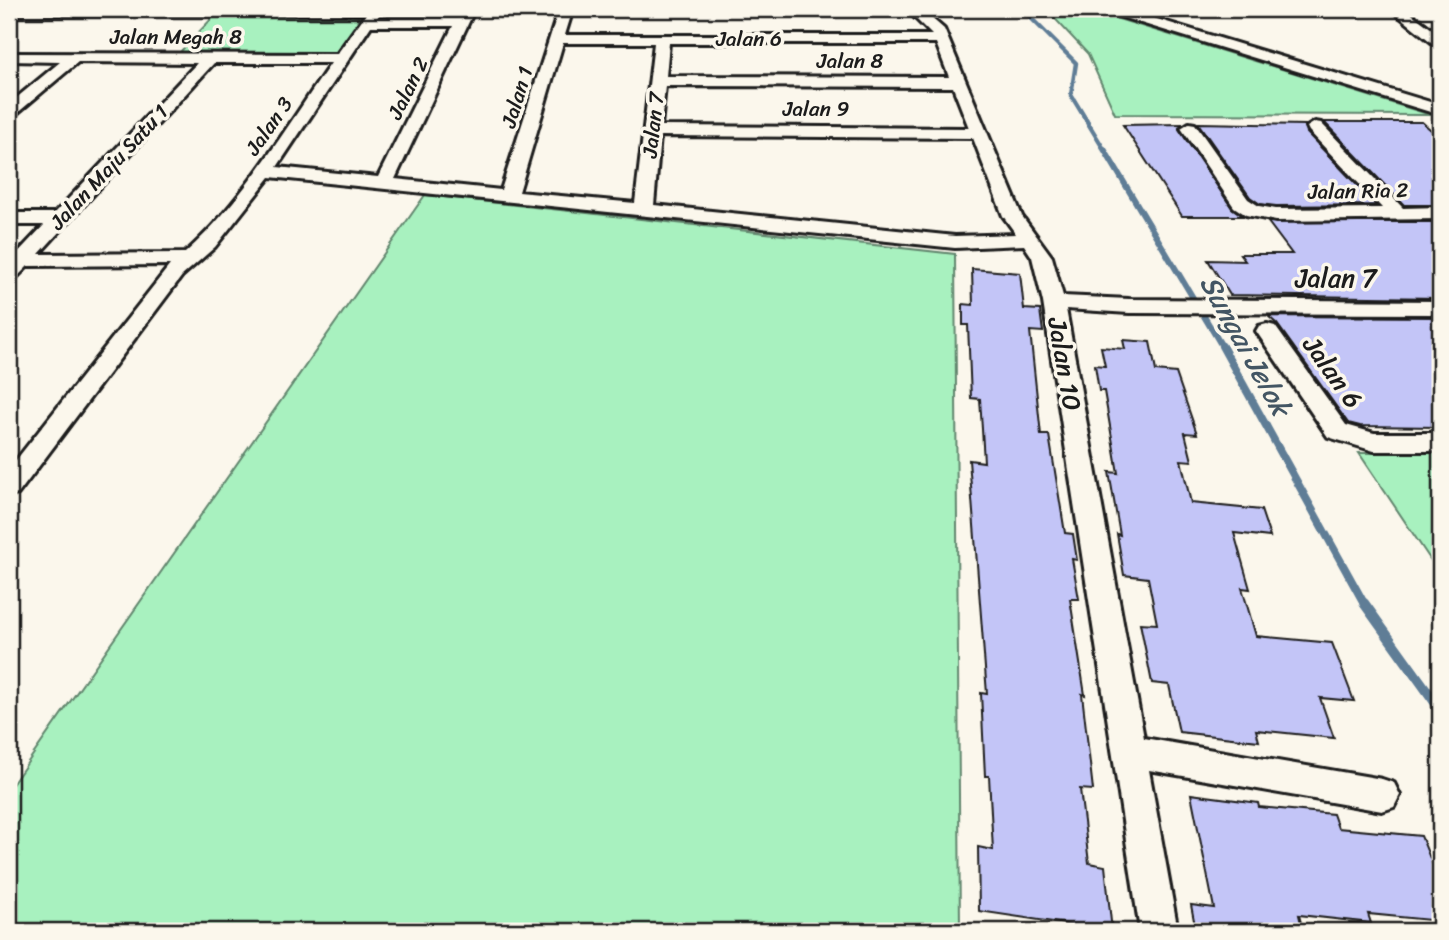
<svg xmlns="http://www.w3.org/2000/svg" width="1449" height="940" viewBox="0 0 1449 940" font-family="Sriracha,sans-serif">
  <style>
    .green { fill: #a8f1bf; stroke: #62866e; stroke-width: 2 }
    .lines { fill: none; stroke-linecap: round; stroke-linejoin: round }
    .stream-far3 { stroke: #5f7d96; stroke-width: 4.5 }
    .stream-far2 { stroke: #5f7d96; stroke-width: 6 }
    .stream-far1 { stroke: #5f7d96; stroke-width: 8 }
    .stream { stroke: #5f7d96; stroke-width: 10 }
    .building { fill: #c3c5f7; stroke: #1c1c1c; stroke-width: 2 }
    .minor-casing { stroke: #1c1c1c; stroke-width: 6 }
    .minor { fill: #fbf7ec; fill-rule: evenodd }
    .labels { text-anchor: middle; stroke-width: 7; stroke-linejoin: round; paint-order: stroke }
    .far-street-label { font-size: 21px; fill: #1c1c1c; stroke: #fbf7ec }
    .street-label { font-size: 26px; fill: #1c1c1c; stroke: #fbf7ec }
    .water-label { font-size: 28px; font-style: italic; fill: #435563; stroke: #fbf7ec }
  </style>
  <rect width="100%" height="100%" fill="#fbf7ec"/>
  <filter id="ink" filterUnits="userSpaceOnUse"><feTurbulence type="fractalNoise" baseFrequency=".0143" numOctaves="2"/><feDisplacementMap in="SourceGraphic" scale="14" xChannelSelector="R" yChannelSelector="G"/><feConvolveMatrix kernelMatrix="1 2 1 2 8 2 1 2 1" color-interpolation-filters="sRGB"/></filter>
  <g filter="url(#ink)">
    <g class="green">
      <path d="M1046 9H1086L1431 115 1115 114 1088 54Z"/>
      <path d="M334 13 358 17V21L336 52 322 56 177 55 216 14Z"/>
      <path d="M425 195 955 254 960 931H9V789Z"/>
      <path d="M1359 453H1440V574Z"/>
    </g>
    <g class="lines">
      <path class="stream-far3" d="M1022 9 1076 63 1071 95 1105 151"/>
      <path class="stream-far2" d="M1104 149 1223 348"/>
      <path class="stream-far1" d="M1222 346 1365 605"/>
      <path class="stream" d="M1364 603 1440 709"/>
    </g>
    <g class="building">
      <path d="M1324 122H1422L1440 138V205H1404Z"/>
      <path d="M1198 123 1306 125 1307 133 1376 205 1276 206 1260 204 1250 197Z"/>
      <path d="M1182 124 1179 129 1232 208 1243 216H1182L1123 125Z"/>
      <path d="M1268 222H1440V298L1230 295 1208 260 1245 261 1240 254H1292Z"/>
      <path d="M972 269 1020 273 1024 309 1040 310 1043 332 1030 331 1041 435H1049L1065 533 1073 534 1077 560 1072 559 1079 599H1070L1085 695 1082 694 1093 790 1080 789 1089 863 1105 866 1112 931 979 911 978 847 993 850 989 776H985L981 693 987 694 969 460 984 462 982 429 980 399 971 398 968 325H963V304L973 305Z"/>
      <path d="M1268 316 1440 317V427L1360 426 1348 423 1277 324Z"/>
      <path d="M1123 340 1150 342 1156 371 1176 373 1197 434 1185 433 1192 461 1181 460 1191 503 1261 510 1270 537 1234 533 1250 589 1242 588 1256 636 1332 643 1354 701 1320 698 1334 738 1256 730 1259 741 1179 732 1169 685 1152 683 1140 623 1157 624 1148 578 1124 575 1117 534 1120 535 1109 472 1118 473 1104 391H1099L1095 365 1105 366 1101 347 1125 349Z"/>
      <path d="M1191 794 1258 803 1259 807 1333 814 1338 828 1421 836 1440 883V921L1368 914 1371 923 1299 915 1303 931H1196L1191 905 1214 908Z"/>
    </g>
    <g class="lines">
      <g class="minor-casing">
        <g id="minor">
          <path d="M9 9H383L377 18H457L461 9H475L395 179 501 190 559 9H573L565 35H932L906 9H921L944 29 1022 216 1052 257 1063 296 1129 299 1440 301V314L1129 313 1066 309 1144 738 1382 779 1394 783 1400 795 1394 807 1382 811 1149 770 1178 931H1140L1043 302 1032 257 1024 245 955 248 270 177 215 247 182 276 18 494 9 496V469L170 265 28 266 16 278 9 280V262L44 225H9V213H55L197 63 78 62 15 115 9 117V104L60 62 9 61V53L337 54 366 14 9 15ZM371 26H453L378 177 277 167ZM563 43H654L635 203 519 192ZM669 43H936L949 77 666 76ZM214 63H331C288 125 241 204 185 253L39 254ZM665 86 953 87 969 128 661 126ZM660 136 973 138 1003 216 1016 234 955 236 654 205Z"/>
          <path d="M1103 9H1124L1440 105V115L1105 12Z"/>
          <path d="M1390 9H1405L1440 35V46L1435 45Z"/>
          <path d="M1315 122 1321 123 1403 208 1440 207V219L1276 221 1246 215 1234 207 1181 128 1189 123 1195 124 1248 199 1259 206 1276 209 1382 208 1309 131 1307 127Z"/>
          <path d="M1267 324 1275 326 1346 425 1374 433H1440V451H1374L1328 437 1256 331 1259 326Z"/>
        </g>
      </g>
      <use href="#minor" class="minor"/>
    </g>
  </g>
  <g class="labels">
    <g class="far-street-label">
      <text x="176" y="44">Jalan Megah 8</text>
      <text x="749" y="46">Jalan 6</text>
      <text x="850" y="68">Jalan 8</text>
      <text transform="translate(408 88) rotate(-64)" y="7">Jalan 2</text>
      <text transform="translate(517 97) rotate(-73)" y="7">Jalan 1</text>
      <text x="816" y="116">Jalan 9</text>
      <text transform="translate(653 125) rotate(-84)" y="7">Jalan 7</text>
      <text transform="translate(269 126) rotate(-55)" y="7">Jalan 3</text>
      <text transform="translate(109 167) rotate(-47)" y="7">Jalan Maju Satu 1</text>
      <text transform="translate(1358 191) rotate(-1)" y="7">Jalan Ria 2</text>
    </g>
    <g class="street-label">
      <text x="1336" y="287">Jalan 7</text>
      <text transform="translate(1065 364) rotate(80)" y="9">Jalan 10</text>
      <text transform="translate(1333 372) rotate(54)" y="9">Jalan 6</text>
    </g>
    <g class="water-label">
      <text transform="translate(1246 345) rotate(61)" y="10">Sungai Jelok</text>
    </g>
  </g>
  <rect width="1449" height="940" fill="none" stroke="#fbf7ec" stroke-width="35"/>
  <rect x="18" y="18" width="1414" height="905" fill="none" stroke="#1c1c1c" stroke-width="2.5" filter="url(#ink)"/>
</svg>
